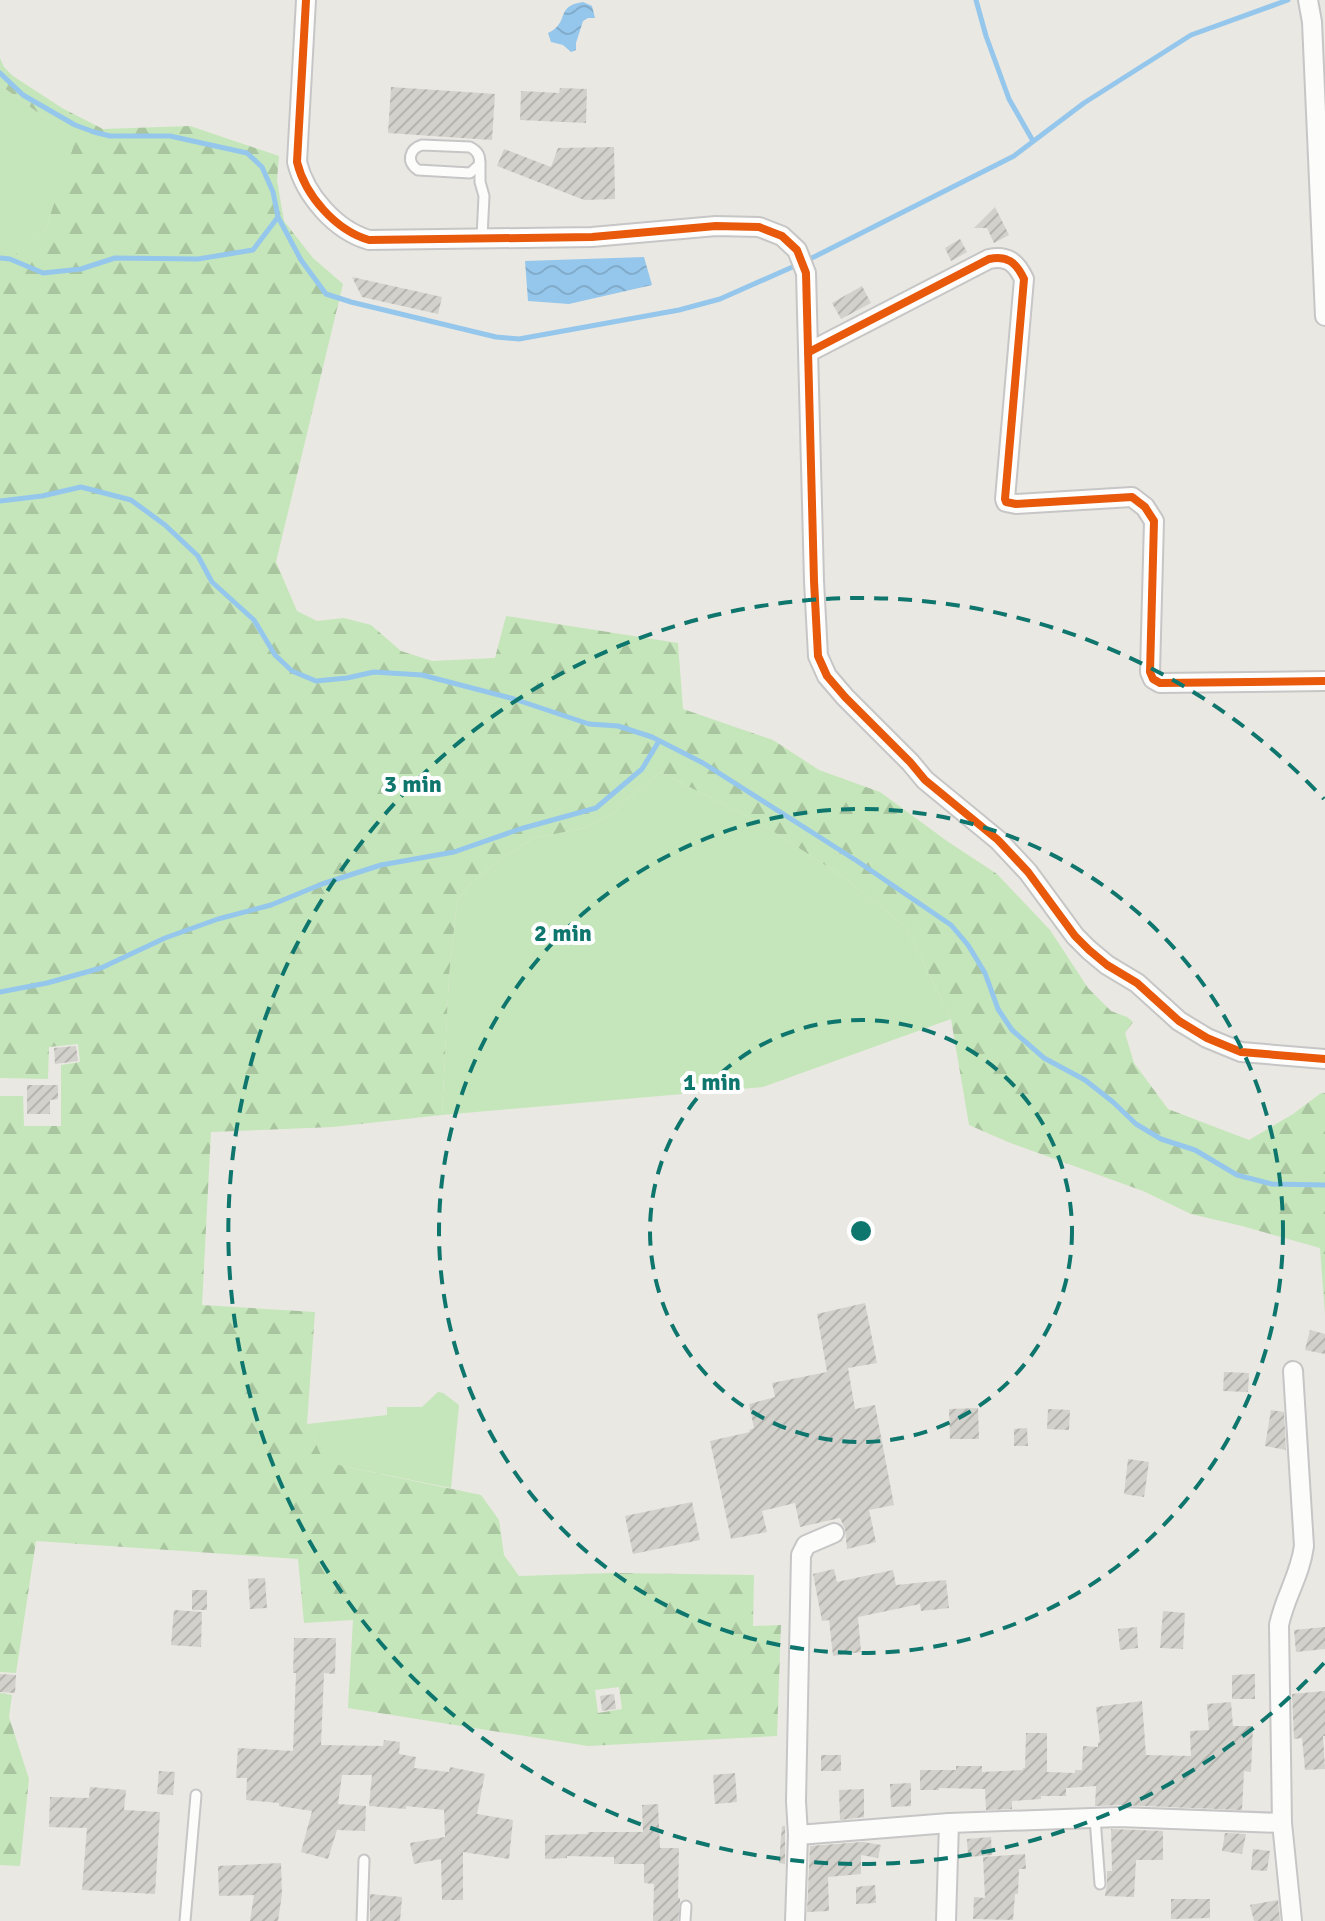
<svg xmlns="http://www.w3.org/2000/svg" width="1325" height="1921" viewBox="0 0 1325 1921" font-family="Signika,sans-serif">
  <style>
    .green { fill: #c5e6ba }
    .forest { fill: url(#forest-firs); fill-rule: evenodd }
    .water { fill: url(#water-waves) }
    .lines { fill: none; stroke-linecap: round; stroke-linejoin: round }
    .stream { stroke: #95c7ec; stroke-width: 5 }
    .building { fill: url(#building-hatch) }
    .lane-casing { stroke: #c7c6c6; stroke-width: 13 }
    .street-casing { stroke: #c7c6c6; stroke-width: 22 }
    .lane { stroke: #fcfcfb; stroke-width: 9 }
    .street { stroke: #fcfcfb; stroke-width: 18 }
    .cycleway-casing { stroke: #fff; stroke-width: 13 }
    .cycleway { stroke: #e8590c; stroke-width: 8 }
    .ring { fill: none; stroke: #0f766e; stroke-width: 4; stroke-dasharray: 14 10 }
    .centre { fill: #0f766e; stroke: #fff; stroke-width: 4 }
    .ring-label { font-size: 24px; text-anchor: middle; font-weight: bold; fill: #0f766e; stroke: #fff; stroke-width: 8; stroke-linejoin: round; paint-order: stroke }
  </style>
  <defs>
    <pattern id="forest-firs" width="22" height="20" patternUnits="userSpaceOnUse" patternTransform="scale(2)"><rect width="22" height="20" fill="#c5e6ba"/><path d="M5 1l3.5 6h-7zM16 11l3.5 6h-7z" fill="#a9c5a0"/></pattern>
    <pattern id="water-waves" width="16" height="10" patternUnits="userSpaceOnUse" patternTransform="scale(2)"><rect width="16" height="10" fill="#95c7ec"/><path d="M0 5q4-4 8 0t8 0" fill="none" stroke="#81abcb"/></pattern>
    <pattern id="building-hatch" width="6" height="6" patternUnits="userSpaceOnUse" patternTransform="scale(2)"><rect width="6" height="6" fill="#d3d1cc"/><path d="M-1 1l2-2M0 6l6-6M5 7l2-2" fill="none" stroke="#b5b4af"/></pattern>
  </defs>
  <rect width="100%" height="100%" fill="#eae8e2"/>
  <g class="green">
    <path d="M0 85 37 112 78 136 45 230 9 260 0 256Z"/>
    <path d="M660 772 760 823 842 876 906 927 951 1019 763 1087 442 1115 449 976 457 902 470 884 499 860 534 838 585 828 613 814 621 804Z"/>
    <path d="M438 1392 443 1393 459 1405 451 1488 342 1466 322 1458 307 1424 387 1415V1407H422Z"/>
  </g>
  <g class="forest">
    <path d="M0 58 4 67 13 76 62 108 103 129 190 126 279 156 277 180 284 221 313 258 343 284 276 562 297 611 317 621 344 618 371 625 401 651 432 661 495 658 506 616 678 643 683 709 773 740 819 770 880 792 947 841 997 874 1050 930 1088 988 1111 1011 1127 1017 1133 1022 1125 1033 1134 1063 1168 1109 1249 1140 1293 1114 1321 1093H1325V1314L1320 1248 1242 1226 1191 1214 1143 1191 1008 1142 969 1125 951 1019 906 927 842 876 760 823 660 772 621 804 613 814 585 828 534 838 499 860 470 884 457 902 449 976 442 1115 333 1127 211 1132 202 1305 315 1312 307 1424 322 1457 342 1466 481 1495 499 1520 504 1555 519 1576 613 1573 754 1575 753 1626 781 1625 777 1736 588 1746 348 1708 353 1620 304 1623 298 1559 36 1541 16 1673 0 1672V1096H23L24 1126H61V1065L80 1062 78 1044 49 1047 48 1079 0 1078V256L9 259 45 230 77 136 37 112 0 85ZM619 1687 622 1709 598 1713 595 1690Z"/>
    <path d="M0 1693 12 1695 9 1717 29 1779 20 1866 0 1865Z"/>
  </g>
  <g class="water">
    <path d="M583 2 592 6 595 18H588L583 21 576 43V50L571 52 563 45 551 42 548 33C571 22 554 6 583 2Z"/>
    <path d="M644 257 652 285 569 304 528 301 525 261Z"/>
  </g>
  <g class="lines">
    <g class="stream">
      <path d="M976 0 986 36 1009 99 1033 141"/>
      <path d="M0 73 23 95 75 125 94 132 110 136H170L247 153 262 167 273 192 278 217 301 260 326 294 351 302 496 337 519 339 679 310 720 299 797 265"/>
      <path d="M0 258 10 259 43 273 81 269 115 258 198 259 253 250 278 217"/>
      <path d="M806 261 1014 156 1084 103 1191 35 1288 0"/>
      <path d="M0 501 42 496 81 487 131 500 165 525 198 556 212 582 254 620 275 655 292 671 316 681 347 678 374 672 422 675 514 699 589 724 618 726 652 737 703 763 857 861 951 925 968 945 985 973 998 1009 1012 1030 1044 1058 1085 1080 1113 1102 1136 1124 1161 1139 1195 1150 1237 1175 1272 1184 1325 1185"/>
      <path d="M0 992 47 983 101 968 165 938 218 919 271 905 322 884 381 865 454 852 520 829 596 808 642 769 659 741"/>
    </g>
  </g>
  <g class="building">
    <path d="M391 87 495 94 492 140 388 133Z"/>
    <path d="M560 88 587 89 586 123 520 120 521 91 559 93Z"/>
    <path d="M614 147 615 199 584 200 497 166 504 149 551 167 558 148Z"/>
    <path d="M995 207 1009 235 994 243 987 228H974Z"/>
    <path d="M960 239 967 252 951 261 945 248Z"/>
    <path d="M352 277 442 297 438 314 362 297Z"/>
    <path d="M862 286 871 303 841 319 832 303Z"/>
    <path d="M76 1046 78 1061 55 1064 54 1048Z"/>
    <path d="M27 1085H58V1099L50 1100V1114H27Z"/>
    <path d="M865 1303 877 1363 848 1368 855 1409 875 1405 894 1505 869 1510 876 1542 847 1549 845 1529 840 1518 800 1527 795 1503 762 1511 767 1532 731 1539 710 1441 750 1432 749 1430 754 1428 749 1404 775 1397 772 1383 827 1372 817 1314Z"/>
    <path d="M1310 1330 1325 1334V1354L1305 1350Z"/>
    <path d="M1224 1372 1249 1373 1248 1392 1223 1391Z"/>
    <path d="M978 1408 979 1439H950L949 1409Z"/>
    <path d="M1048 1409 1070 1410 1069 1430 1047 1429Z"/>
    <path d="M1271 1410 1284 1412 1286 1450 1265 1446Z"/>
    <path d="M1027 1428 1028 1446H1014V1429Z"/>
    <path d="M1128 1459 1149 1462 1144 1497 1124 1494Z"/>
    <path d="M692 1502 700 1540 633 1554 625 1516Z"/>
    <path d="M834 1569 837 1582 893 1570 896 1585 946 1580 949 1608 921 1611 920 1604 858 1617 861 1652 833 1656 829 1620 822 1621 813 1574Z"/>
    <path d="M265 1578 267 1608 250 1609 248 1579Z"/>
    <rect x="192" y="1590" width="15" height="20"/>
    <path d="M174 1610 202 1612 201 1647 171 1645Z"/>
    <path d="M1163 1611 1185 1613 1183 1649 1160 1648Z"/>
    <path d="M1137 1627 1138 1648 1120 1650 1118 1629Z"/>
    <path d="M1325 1627V1649L1296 1652 1294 1630Z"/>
    <path d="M294 1638H336L335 1674 324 1673 321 1745 383 1746 384 1740 400 1742 399 1754 416 1757 414 1768 449 1772 450 1767 485 1774 477 1814 513 1820 509 1859 463 1852V1900H442L441 1859 414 1864 410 1843 445 1837 444 1810 406 1806V1809L369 1806 372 1775H342L338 1804 366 1806 365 1831 337 1830 328 1859 301 1852 312 1811 279 1806V1803L246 1800 247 1778H236L238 1748 293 1751 296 1673H293Z"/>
    <path d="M0 1674 16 1675 15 1693 0 1692Z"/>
    <path d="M1255 1674V1699H1232V1675Z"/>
    <path d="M1325 1691V1736H1323L1325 1769 1305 1770 1302 1738 1294 1739 1292 1694Z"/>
    <path d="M614 1694 616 1709 602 1711 600 1696Z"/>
    <path d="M1142 1701 1146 1755 1191 1756 1190 1731 1209 1730 1207 1704 1231 1702 1233 1726H1253L1251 1772 1244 1771 1242 1810 1119 1805 1095 1806 1096 1786 1066 1788V1796H1041V1799L1012 1801V1809L986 1810 985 1789 939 1788V1790H920V1770H956V1766H982V1772L1023 1770V1768H1025L1026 1733H1047V1772L1075 1773V1770H1082L1083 1746 1098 1747V1742H1100L1096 1707Z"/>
    <rect x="821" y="1755" width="20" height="16"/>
    <path d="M159 1771 175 1772 173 1795 157 1794Z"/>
    <path d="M735 1773 737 1802 715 1804 713 1775Z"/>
    <path d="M911 1783V1806L891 1807 890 1784Z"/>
    <path d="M90 1787 126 1790 124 1810 160 1812 155 1894 82 1890 87 1828 49 1827 50 1797 89 1798Z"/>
    <path d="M864 1789V1817L840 1820 839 1790Z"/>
    <path d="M658 1804 660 1848H679L678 1898H680V1901L678 1921H653L654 1884 644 1883V1864H614V1857L567 1856V1858L545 1859V1835L588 1834V1832H643L642 1805Z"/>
    <path d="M782 1826H785V1864L779 1863Z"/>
    <path d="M1111 1829 1163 1831V1860H1136L1134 1897 1105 1896 1107 1884V1871H1112Z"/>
    <path d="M1225 1833 1246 1834 1242 1854 1222 1851Z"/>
    <path d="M991 1837 992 1855 968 1857 967 1839Z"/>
    <path d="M863 1842 881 1845 878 1858 861 1855V1874L828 1877 829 1911 807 1912 810 1846Z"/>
    <path d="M1253 1849 1270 1851 1267 1871 1251 1870Z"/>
    <path d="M1025 1854 1026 1869H1019L1018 1894H1015L1013 1920 973 1919 974 1897 985 1898 983 1857Z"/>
    <path d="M281 1863 282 1894 278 1921H250L254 1895 219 1896 218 1866Z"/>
    <path d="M875 1885 876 1903 856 1904V1887Z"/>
    <path d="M370 1894 402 1897 400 1921H370Z"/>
    <path d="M1171 1899H1210V1918L1171 1919Z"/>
    <path d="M1278 1900 1280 1921H1254L1250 1905Z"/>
  </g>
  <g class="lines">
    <g class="lane-casing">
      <g id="lane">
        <path d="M422 145 470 147C478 151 481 157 479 165L470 173 418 170C406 162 409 149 422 145Z"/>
        <path d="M480 162V182L484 196 482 237"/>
        <path d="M1095 1818 1100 1884"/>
        <path d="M185 1921 196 1795"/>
        <path d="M362 1921 364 1860"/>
        <path d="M685 1921 686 1906"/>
      </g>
    </g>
    <g class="street-casing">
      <g id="street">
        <path d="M306 0 297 162C305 195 335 230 369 240L592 237 716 226 759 227 782 236 797 250 806 273 814 581 818 656 827 676 845 697 910 762 925 780 998 840 1028 872 1075 936 1089 950 1107 965 1137 983 1179 1021 1207 1038 1241 1052 1325 1059"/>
        <path d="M1308 0 1312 22 1325 316"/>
        <path d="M809 352 989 259C1007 255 1016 262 1024 279L1005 499 1006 502 1016 504 1132 497 1145 507 1154 521 1150 672 1153 679 1160 683 1325 681"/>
        <path d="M798 1835 796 1801 801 1555 806 1545 834 1533"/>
        <path d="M795 1921 798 1835 949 1823 1119 1817 1282 1823"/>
        <path d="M946 1921 949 1823"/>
        <path d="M1292 1921 1282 1823 1279 1625C1285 1596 1300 1576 1304 1546L1293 1371"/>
      </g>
    </g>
    <use href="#lane" class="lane"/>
    <use href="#street" class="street"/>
    <g class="cycleway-casing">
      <g id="cycleway">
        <path d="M306 0 297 162C305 195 335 230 369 240L592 237 716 226 759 227 782 236 797 250 806 273 814 581 818 656 827 676 845 697 910 762 925 780 998 840 1028 872 1075 936 1089 950 1107 965 1137 983 1179 1021 1207 1038 1241 1052 1325 1059"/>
        <path d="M809 352 989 259C1007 255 1016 262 1024 279L1005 499 1006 502 1016 504 1132 497 1145 507 1154 521 1150 672 1153 679 1160 683 1325 681"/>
      </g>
    </g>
    <use href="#cycleway" class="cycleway"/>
  </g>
  <g class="ring">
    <circle cx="861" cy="1231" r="211"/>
    <circle cx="861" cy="1231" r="422"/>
    <path d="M1324 1663A633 633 0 1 1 1324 799"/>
  </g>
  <circle cx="861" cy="1231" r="12" class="centre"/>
  <g class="ring-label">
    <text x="413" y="792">3 min</text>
    <text x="563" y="941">2 min</text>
    <text x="712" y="1090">1 min</text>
  </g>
</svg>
